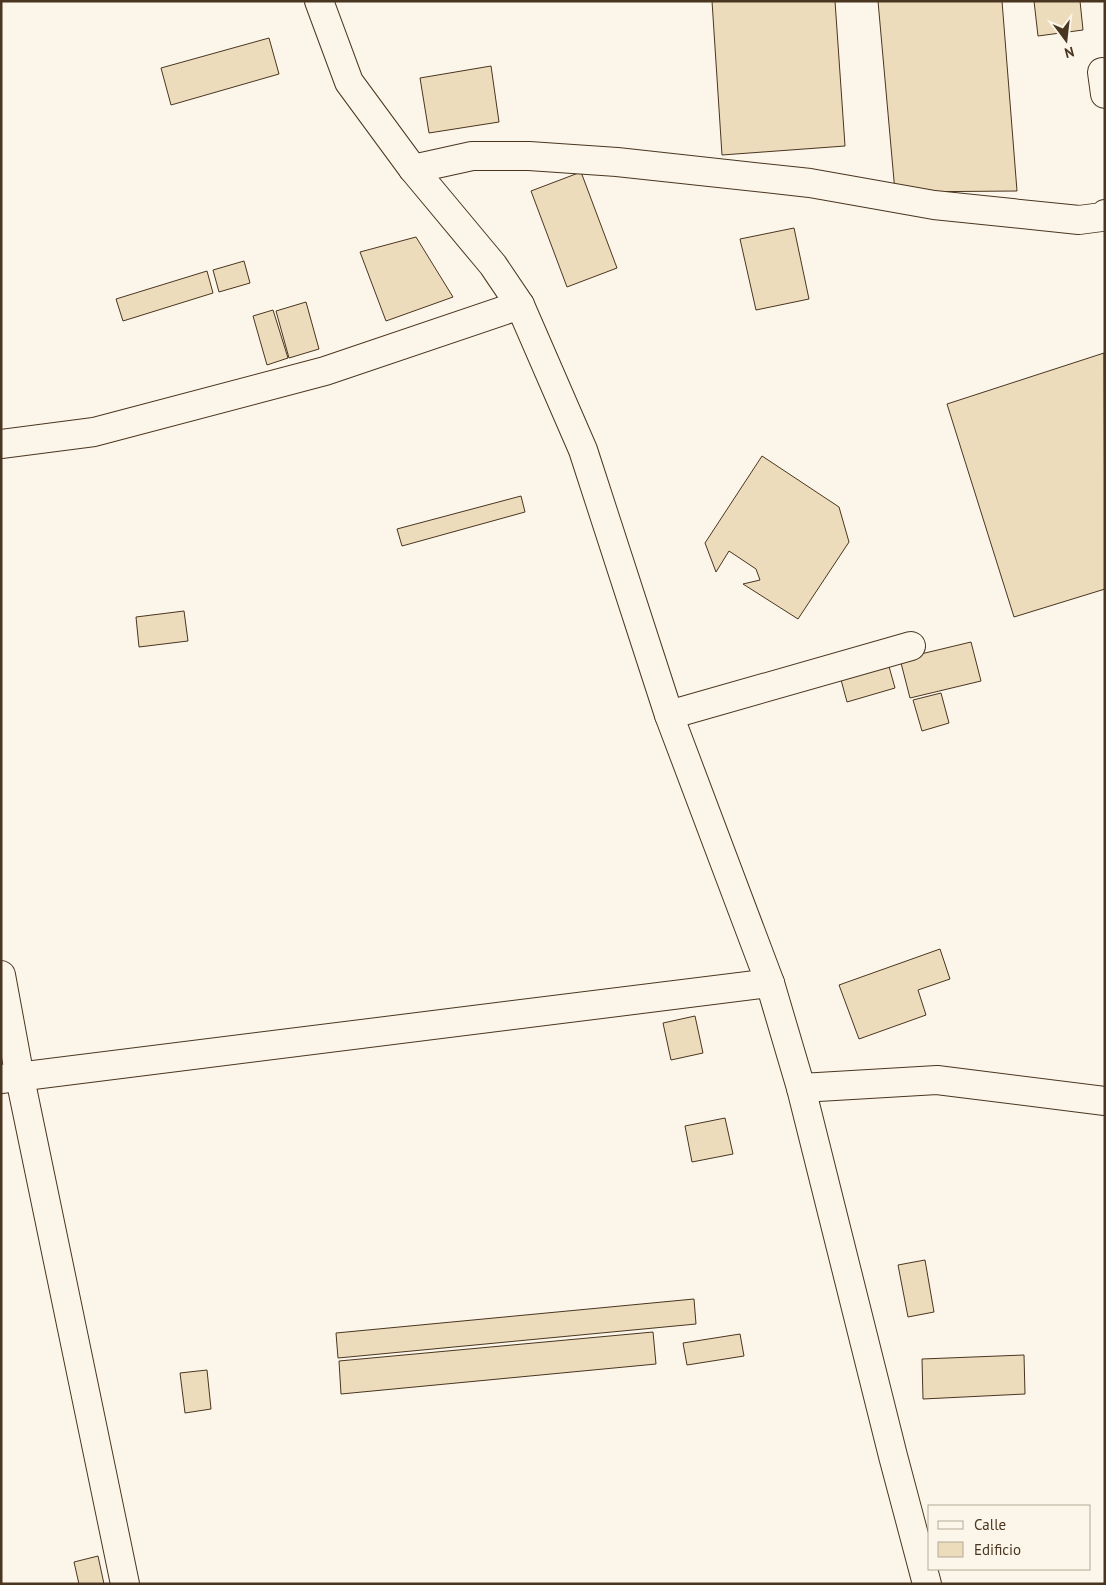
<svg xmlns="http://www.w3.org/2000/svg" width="1106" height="1585" viewBox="0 0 1106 1585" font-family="'PT Sans',sans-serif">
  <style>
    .building { fill: #ecdcbc; stroke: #4a3520 }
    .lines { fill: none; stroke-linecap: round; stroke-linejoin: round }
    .minor-casing { stroke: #4a3520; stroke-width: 30 }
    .minor { stroke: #fbf6e9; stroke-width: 28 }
  </style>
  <rect width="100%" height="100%" fill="#fbf6e9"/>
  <g class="building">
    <path d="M712 1H835L845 146 722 155Z"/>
    <path d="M878 1H1002L1017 191 895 192Z"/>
    <path d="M1034 1H1080L1083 30 1038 36Z"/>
    <path d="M269 38 279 74 171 105 161 68Z"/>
    <path d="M491 66 499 122 429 133 420 78Z"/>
    <path d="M581 172 617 268 567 287 531 191Z"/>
    <path d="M794 228 809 299 756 310 740 239Z"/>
    <path d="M416 237 453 297 386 321 360 252Z"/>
    <path d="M244 261 250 283 219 292 213 270Z"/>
    <path d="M207 271 213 293 123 321 116 299Z"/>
    <path d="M306 302 319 349 289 358 276 311Z"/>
    <path d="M273 310 288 358 267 365 253 316Z"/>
    <path d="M1104 353 1105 589 1014 617 947 404Z"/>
    <path d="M762 456 839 507 849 542 798 619 743 584 760 580 756 569 729 551 716 572 705 543Z"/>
    <path d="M521 496 525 512 402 546 397 529Z"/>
    <path d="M184 611 188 641 139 647 136 617Z"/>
    <path d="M971 642 981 681 910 698 900 659Z"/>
    <path d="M888 663 895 688 847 702 840 676Z"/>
    <path d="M941 693 949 723 922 731 913 700Z"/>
    <path d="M940 949 950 979 918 990 926 1015 859 1039 839 985Z"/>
    <path d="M695 1016 703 1053 671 1060 663 1023Z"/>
    <path d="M725 1118 733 1154 692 1162 685 1126Z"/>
    <path d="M925 1260 934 1312 908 1317 898 1265Z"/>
    <path d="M694 1299 696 1324 338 1358 336 1333Z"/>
    <path d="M653 1332 656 1364 341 1394 339 1361Z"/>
    <path d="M740 1334 744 1356 687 1365 683 1343Z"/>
    <path d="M1024 1355 1025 1394 923 1399 922 1359Z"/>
    <path d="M207 1370 211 1409 185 1413 180 1373Z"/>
    <path d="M98 1556 104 1584H79L74 1562Z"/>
  </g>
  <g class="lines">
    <g class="minor-casing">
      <g id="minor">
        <path d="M319 1 349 82 413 169 493 265 520 305 583 450 669 715 770 983 801 1088 893 1456 927 1584"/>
        <path d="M1102 72 1105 94"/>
        <path d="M413 169 472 156H529L617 162 810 183 934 205 1079 220 1102 217 1105 214"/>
        <path d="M1 444 94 432 325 371 520 305"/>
        <path d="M669 715 911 646"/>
        <path d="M1 975 20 1078 125 1584"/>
        <path d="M1 1079 770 983"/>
        <path d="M801 1088 937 1080 1105 1101"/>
      </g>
    </g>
    <use href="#minor" class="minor"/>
  </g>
  <rect width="1106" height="1585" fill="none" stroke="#4a3520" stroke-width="5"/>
  <rect x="928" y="1505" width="162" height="65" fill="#fbf6e9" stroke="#b4a999"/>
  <rect x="938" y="1521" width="25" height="8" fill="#fbf6e9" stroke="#b4a999"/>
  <text x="974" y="1530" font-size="15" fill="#4a3520">Calle</text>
  <rect x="938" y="1542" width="25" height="15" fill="#ecdcbc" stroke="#b4a999"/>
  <text x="974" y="1555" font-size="15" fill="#4a3520">Edificio</text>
  <g transform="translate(1066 40) rotate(165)" stroke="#fbf6e9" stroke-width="4" paint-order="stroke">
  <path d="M0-4L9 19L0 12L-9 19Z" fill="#4a3520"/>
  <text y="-8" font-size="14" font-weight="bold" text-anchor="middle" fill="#4a3520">N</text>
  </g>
</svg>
